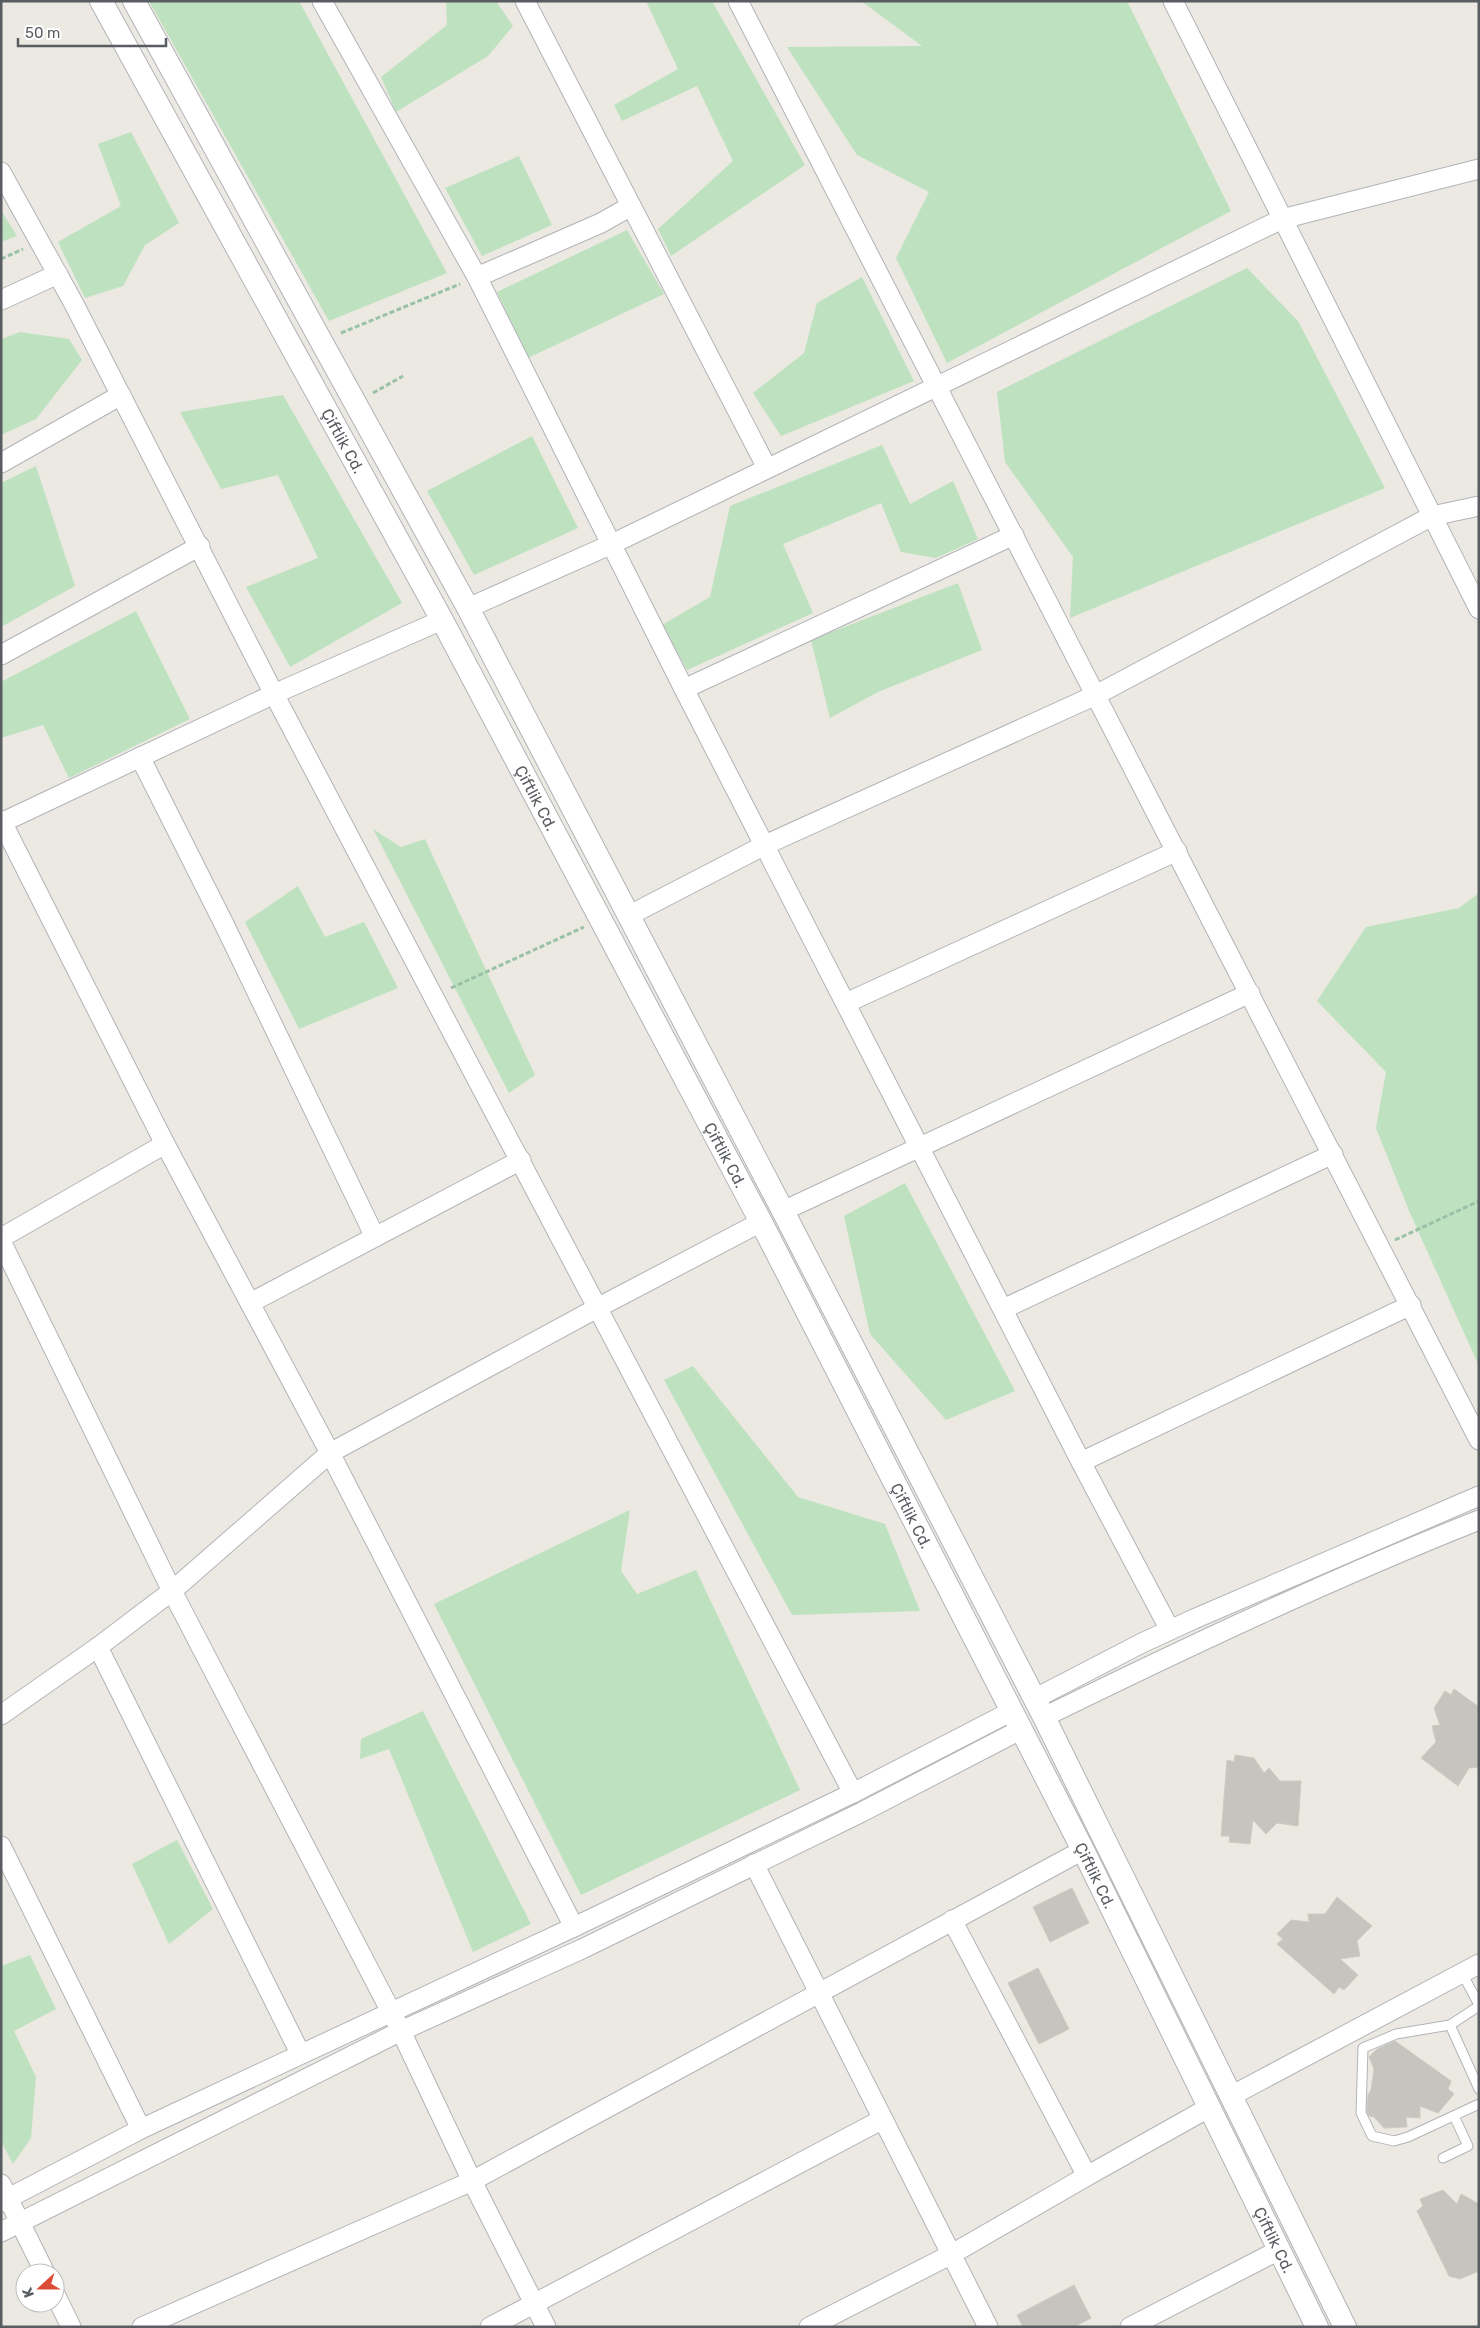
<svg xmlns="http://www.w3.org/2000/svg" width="1480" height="2328" viewBox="0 0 1480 2328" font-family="Rubik,sans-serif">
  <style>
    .green { fill: #bee2c0 }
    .building { fill: #c6c4be; stroke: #cfcbc0 }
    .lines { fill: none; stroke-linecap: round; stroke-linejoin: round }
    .service-casing { stroke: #b1b3b8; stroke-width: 11 }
    .minor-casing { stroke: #b1b3b8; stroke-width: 21 }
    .tertiary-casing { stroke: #b1b3b8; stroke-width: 24 }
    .path { stroke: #99c1a7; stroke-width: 3; stroke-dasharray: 5 2.5; stroke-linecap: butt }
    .service { stroke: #fff; stroke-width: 9 }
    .minor { stroke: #fff; stroke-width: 19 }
    .tertiary { stroke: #fff; stroke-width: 22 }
    .labels { text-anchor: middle; stroke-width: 4.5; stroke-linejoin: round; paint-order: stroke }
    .street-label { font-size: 16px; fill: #595c61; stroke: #fff }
  </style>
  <rect width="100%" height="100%" fill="#ebe9e1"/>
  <g class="green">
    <path d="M149 1H299L447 273 329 321Z"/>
    <path d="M446 1H496L513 26 488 56 396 112 381 77 447 25Z"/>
    <path d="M646 1H712L805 165 671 256 658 229 733 161 697 86 622 121 614 105 678 69Z"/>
    <path d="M861 1H1127L1231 211 947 363 896 258 929 192 857 155 787 47 922 46Z"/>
    <path d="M131 132 179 223 145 245 123 286 85 298 58 242 121 206 98 144Z"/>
    <path d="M519 156 552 225 482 256 445 188Z"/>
    <path d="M1 210 17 236 1 242Z"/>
    <path d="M627 230 664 294 528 358 497 292Z"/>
    <path d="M1247 268 1298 321 1385 488 1070 618 1073 557 1005 462 997 392Z"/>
    <path d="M862 277 914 381 781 436 753 393 804 353 817 303Z"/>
    <path d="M20 332 69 339 82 360 36 419 1 435V339Z"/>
    <path d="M283 395 402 603 290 667 246 587 318 558 278 475 221 489 180 412Z"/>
    <path d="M532 436 578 528 474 575 427 491Z"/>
    <path d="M882 445 910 504 953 481 978 539 936 558 901 552 881 503 783 544 813 613 687 670 662 625 710 597 730 506Z"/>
    <path d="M36 466 75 586 1 627V483Z"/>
    <path d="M958 583 982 650 878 692 830 718 811 640Z"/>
    <path d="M136 611 190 719 69 778 43 725 1 738V682Z"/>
    <path d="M373 829 401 847 425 839 535 1075 509 1093Z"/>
    <path d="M298 886 325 937 364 922 398 988 299 1029 245 922Z"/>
    <path d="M1479 893V1366L1410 1213 1376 1128 1386 1072 1317 1001 1366 927 1459 908Z"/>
    <path d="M905 1183 1015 1391 946 1420 870 1334 844 1216Z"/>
    <path d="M693 1366 798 1497 885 1524 920 1611 792 1615 664 1380Z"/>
    <path d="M630 1510 621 1571 637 1594 696 1570 800 1790 581 1895 434 1604Z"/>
    <path d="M423 1711 531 1924 473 1952 389 1749 360 1759 361 1739Z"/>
    <path d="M177 1840 213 1909 169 1944 132 1864Z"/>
    <path d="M30 1955 56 2009 14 2031 36 2077 31 2138 13 2164 1 2141V1966Z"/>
  </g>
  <g class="building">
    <path d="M1454 1689 1479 1707V1767L1469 1768 1458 1786 1421 1758 1436 1742 1432 1726 1440 1725 1434 1708 1445 1691 1451 1695Z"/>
    <path d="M1235 1755 1254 1758 1264 1773 1269 1768 1280 1781H1301L1298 1826 1277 1823 1266 1834 1253 1820 1250 1844 1229 1842 1230 1836H1221L1227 1760 1234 1762Z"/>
    <path d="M1072 1888 1089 1923 1050 1942 1033 1907Z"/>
    <path d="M1337 1897 1372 1926 1357 1941 1360 1956 1340 1959 1358 1975 1344 1990 1339 1987 1334 1994 1277 1944 1283 1939 1277 1934 1291 1920 1309 1922 1308 1914H1325Z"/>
    <path d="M1038 1968 1069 2029 1039 2044 1008 1983Z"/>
    <path d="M1395 2041 1451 2081 1448 2089 1454 2094 1438 2113 1420 2106V2118L1406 2117 1407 2127 1384 2128 1374 2117 1369 2116 1367 2112 1368 2095 1371 2090 1374 2069 1369 2057 1377 2049Z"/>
    <path d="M1443 2190 1457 2204 1461 2194 1479 2204V2271L1460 2279 1449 2276 1417 2211 1423 2206 1420 2199Z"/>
    <path d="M1074 2285 1091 2318 1074 2327H1023L1017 2315Z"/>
  </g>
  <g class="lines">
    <g class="service-casing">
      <g id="service">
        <path d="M1462 1973 1479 2005"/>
        <path d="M1479 2006 1450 2025 1396 2034 1363 2048 1361 2113 1372 2136 1394 2141 1408 2137 1479 2104"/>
        <path d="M1450 2025 1479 2089"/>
        <path d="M1443 2158 1468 2146 1454 2116"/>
      </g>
    </g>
    <g class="minor-casing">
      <g id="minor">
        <path d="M322 1 477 277 684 689 1081 1462 1170 1630"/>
        <path d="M525 1 767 468"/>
        <path d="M738 1 1479 1440"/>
        <path d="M1173 1 1479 609"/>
        <path d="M1 172 74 304 274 694 442 620"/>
        <path d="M477 277 601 223 631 206"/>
        <path d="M1 300 58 274"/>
        <path d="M1 463 121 395"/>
        <path d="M468 608 612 544 1282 219 1479 169"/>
        <path d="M1 655 200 546"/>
        <path d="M684 689 1014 535"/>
        <path d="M140 757 225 926 375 1237"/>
        <path d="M1 820 165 1144 330 1453 574 1927"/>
        <path d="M1 823 274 694 853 1793"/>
        <path d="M628 916 765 845 1096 695 1432 516 1479 506"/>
        <path d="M846 1003 1177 851"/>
        <path d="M783 1211 1250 993"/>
        <path d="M1 1238 165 1144"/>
        <path d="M1 1241 172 1591 401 2031 472 2181 546 2327"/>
        <path d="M250 1303 521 1160"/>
        <path d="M1003 1309 1333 1154"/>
        <path d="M1081 1462 1411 1305"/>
        <path d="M98 1647 300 2053"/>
        <path d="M1034 1699 1142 1643 1194 1619 1479 1496"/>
        <path d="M1 1715 98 1647 172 1591 330 1453 599 1307 761 1222"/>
        <path d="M1044 1717C1187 1647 1331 1579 1479 1520"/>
        <path d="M1 1846 141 2129"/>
        <path d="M754 1864 988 2327"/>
        <path d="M952 1920 1087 2176 1210 2107"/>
        <path d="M1231 2096 1479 1964"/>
        <path d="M1 2184 45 2273"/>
        <path d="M1 2202 141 2129 574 1927 853 1793 1012 1711"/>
        <path d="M1 2232 401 2031 582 1949 862 1812 1022 1729"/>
        <path d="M55 2294 71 2327"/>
        <path d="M142 2327 472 2181 1083 1850"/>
        <path d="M490 2327 883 2119"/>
        <path d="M809 2327 952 2254 1087 2176"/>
        <path d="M1130 2327 1279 2250"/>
      </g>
    </g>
    <g class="tertiary-casing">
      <g id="tertiary">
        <path id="s1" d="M101 1 442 620 761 1222 1083 1850 1317 2327"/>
        <path d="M134 1 468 608 783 1211 1044 1717 1345 2327"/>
      </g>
    </g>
    <g class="path">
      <path d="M1 259 23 249"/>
      <path d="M341 333 460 284"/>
      <path d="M373 393 403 376"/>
      <path d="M451 988 584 927"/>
      <path d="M1395 1240 1479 1201"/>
    </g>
    <use href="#service" class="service"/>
    <use href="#minor" class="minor"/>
    <use href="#tertiary" class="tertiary"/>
  </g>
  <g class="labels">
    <g class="street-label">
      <text dy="6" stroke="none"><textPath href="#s1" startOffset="502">Çiftlik Cd.</textPath></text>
      <text dy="6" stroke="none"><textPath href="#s1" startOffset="908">Çiftlik Cd.</textPath></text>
      <text dy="6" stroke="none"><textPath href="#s1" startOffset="1312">Çiftlik Cd.</textPath></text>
      <text dy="6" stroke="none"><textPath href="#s1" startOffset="1718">Çiftlik Cd.</textPath></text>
      <text dy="6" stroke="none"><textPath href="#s1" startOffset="2122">Çiftlik Cd.</textPath></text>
      <text dy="6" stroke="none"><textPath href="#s1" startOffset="2528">Çiftlik Cd.</textPath></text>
    </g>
  </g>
  <rect width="1480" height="2328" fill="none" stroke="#595c61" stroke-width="5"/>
  <g transform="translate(40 2288) rotate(249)"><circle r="24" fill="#ffffff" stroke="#bdbec0"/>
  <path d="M0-4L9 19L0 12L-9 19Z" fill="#dc4c36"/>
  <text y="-8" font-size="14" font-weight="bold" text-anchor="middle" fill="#595c61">K</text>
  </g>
  <path d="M18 38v8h148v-8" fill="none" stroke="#595c61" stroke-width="2.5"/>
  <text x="25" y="38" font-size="15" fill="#595c61" stroke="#ffffff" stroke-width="4" paint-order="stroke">50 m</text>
</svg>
